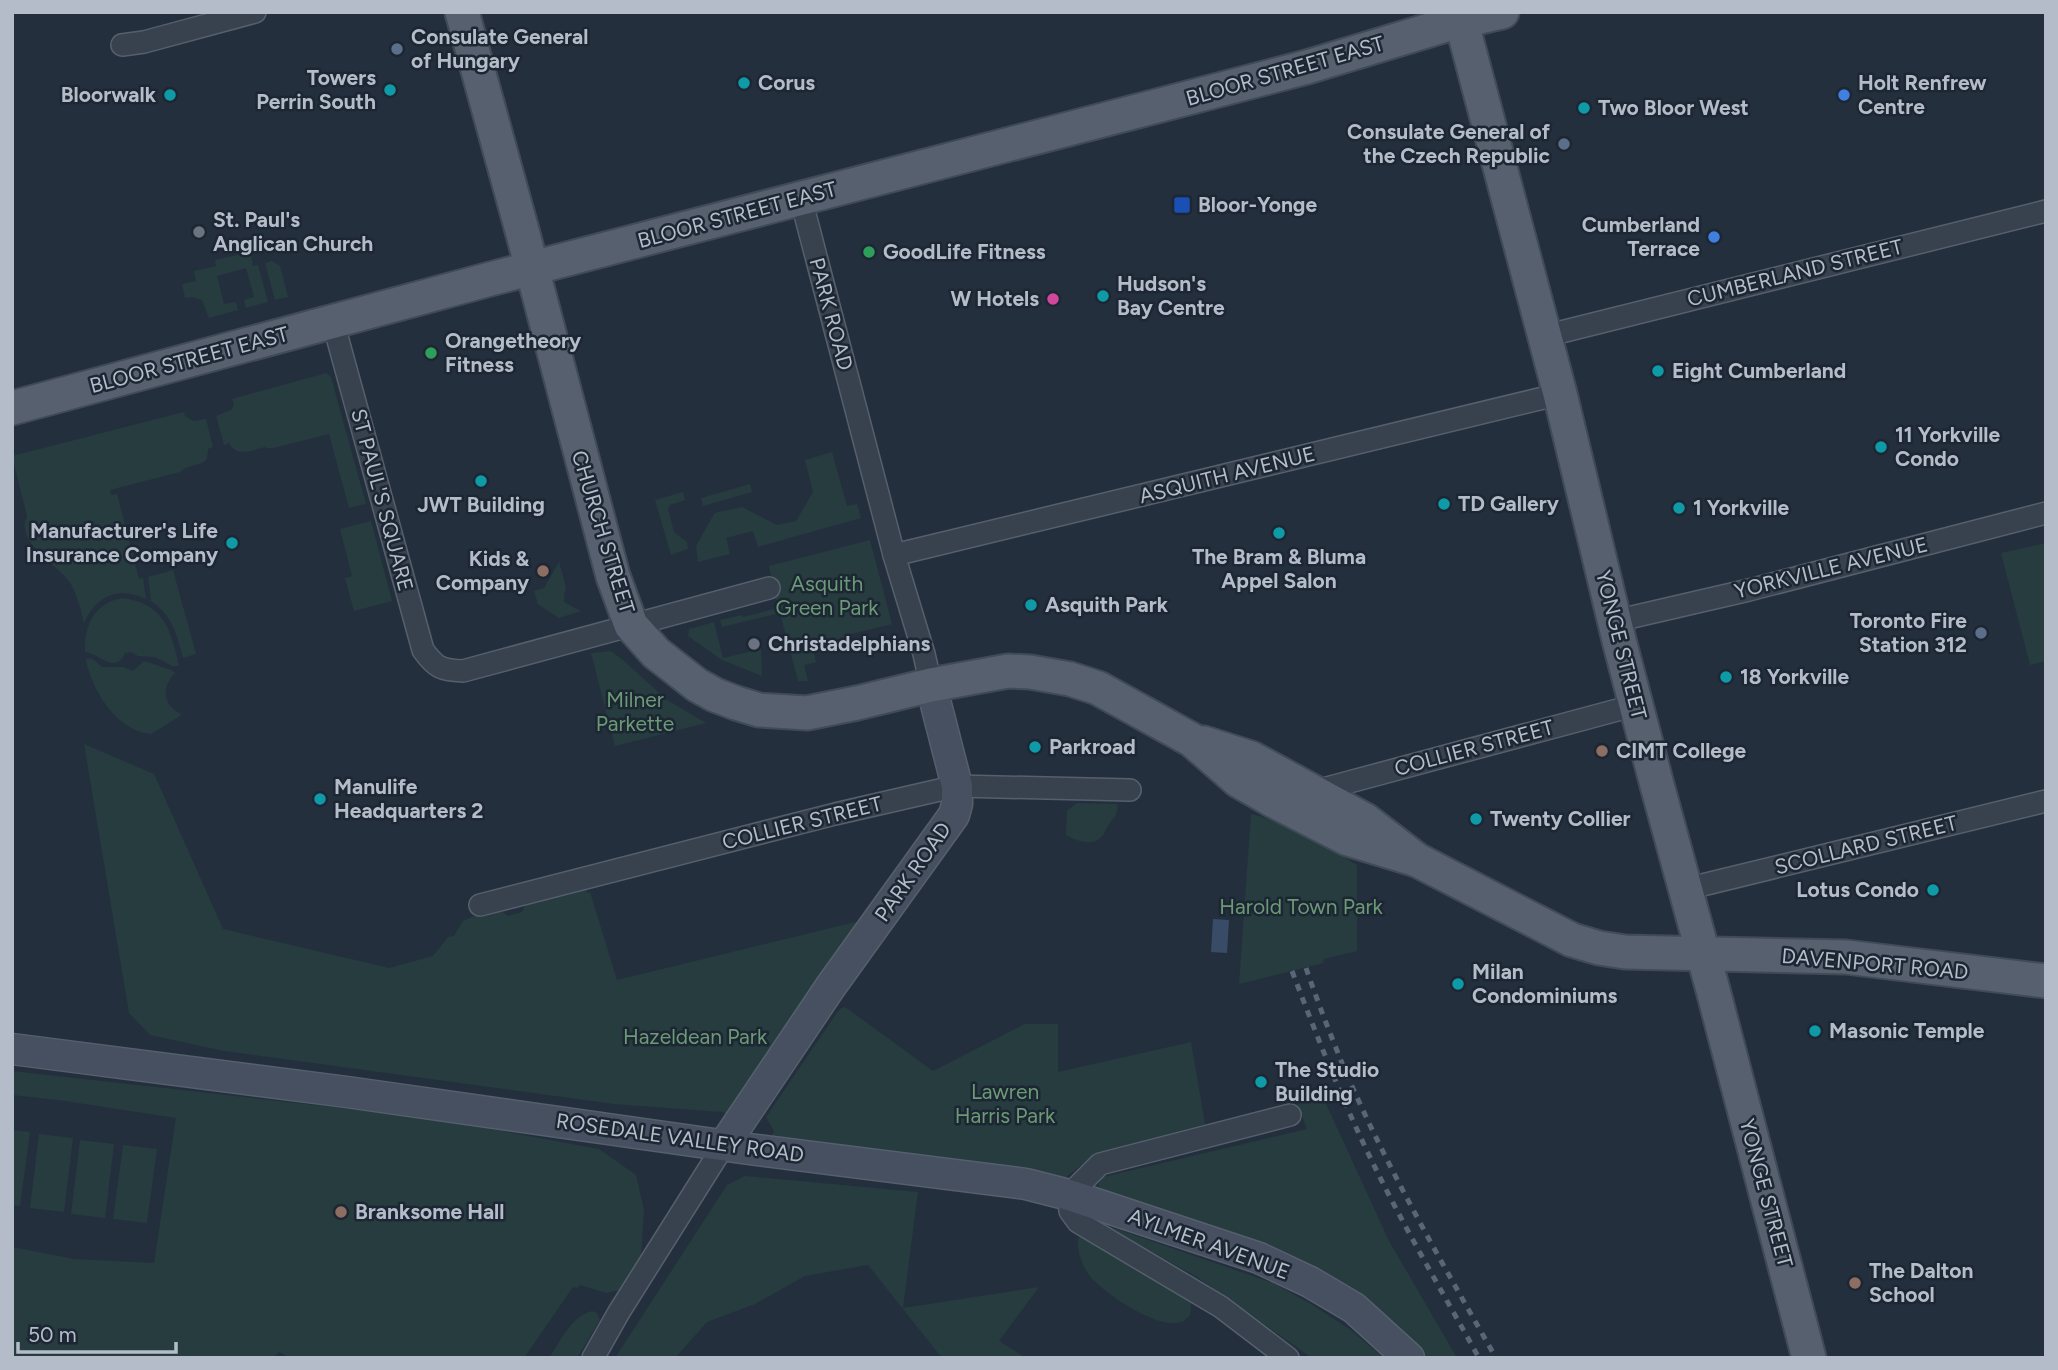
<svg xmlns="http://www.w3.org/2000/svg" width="2058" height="1370" viewBox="0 0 2058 1370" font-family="Figtree,sans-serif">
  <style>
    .green { fill: #263c3f }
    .water { fill: #394c67 }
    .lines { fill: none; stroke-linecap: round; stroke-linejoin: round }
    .street-casing { stroke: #565f6c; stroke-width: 24 }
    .secondary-casing { stroke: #565f6c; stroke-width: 33 }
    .primary-casing { stroke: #414a57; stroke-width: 37 }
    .street { stroke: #38414e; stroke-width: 21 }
    .secondary { stroke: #465061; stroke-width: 30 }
    .primary { stroke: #56606e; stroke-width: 33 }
    .rail { stroke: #5a6575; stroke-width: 5; stroke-dasharray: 7 7; stroke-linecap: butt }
    .service-dot { fill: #5c6f8a; stroke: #1d2633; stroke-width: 2.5 }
    .culture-dot { fill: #0f9aa8; stroke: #1d2633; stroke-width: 2.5 }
    .shop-dot { fill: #3f7fe0; stroke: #1d2633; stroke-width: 2.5 }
    .transit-dot { fill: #1a4fb4; stroke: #1d2633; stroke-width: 2.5 }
    .worship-dot { fill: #6b7280; stroke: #1d2633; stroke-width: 2.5 }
    .leisure-dot { fill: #2e9e5b; stroke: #1d2633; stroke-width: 2.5 }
    .hotel-dot { fill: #d1479c; stroke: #1d2633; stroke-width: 2.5 }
    .education-dot { fill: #8d6e63; stroke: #1d2633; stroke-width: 2.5 }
    .labels { text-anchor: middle; stroke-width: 5; stroke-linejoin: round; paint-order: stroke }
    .poi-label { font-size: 21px; font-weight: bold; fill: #b4bcc9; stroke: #1d2633; text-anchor: start }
    .street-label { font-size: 21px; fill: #b4bcc9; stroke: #1d2633 }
    .park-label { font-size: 21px; fill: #6b9a76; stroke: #1d2633 }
  </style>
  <rect width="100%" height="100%" fill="#242f3e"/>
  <g class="green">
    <path d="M246 253 247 256 251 255 253 266 258 265 268 302 246 308 244 300 254 297 246 268 217 276 224 304 236 302 238 310 209 318 202 300 192 297 185 298 182 284 196 281 194 271 216 266 215 260Z"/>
    <path d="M272 261 280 266 288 297 275 300 265 263Z"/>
    <path d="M326 373 331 377 366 504 349 508 329 434 273 448H266L265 447C252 450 237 458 229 443L224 445 216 416 231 410 234 404 232 399Z"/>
    <path d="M184 412 185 416 194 421 206 419 213 447 208 449 207 459 202 463 185 468 180 472 110 490 111 495 117 494 139 579 143 578 146 599C118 586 96 596 84 623 81 611 78 597 72 586 61 565 14 545 27 516L12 456Z"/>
    <path d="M832 452 847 506 857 504 861 518 758 547 753 531 726 538 730 554 698 562 696 546 714 514 718 512 742 507 777 525 796 521 813 492 805 460Z"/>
    <path d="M750 484 752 492 703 506 701 498Z"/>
    <path d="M683 492 685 500 670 505 668 509 674 532 687 542 688 549 671 555 655 500Z"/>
    <path d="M371 521 392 601 354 611 345 578 352 576 340 529Z"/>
    <path d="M870 540 892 624 847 635 848 640 829 643 827 641 814 644 815 660 817 662 804 665 808 681H798L780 613 722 627 720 620 742 615 743 617 778 608 769 566Z"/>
    <path d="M2046 543V661L2030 665 2001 553Z"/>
    <path d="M559 562 566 587 564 595V602L581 611 559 618 538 604 534 591 544 588Z"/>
    <path d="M173 570 196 654 183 658C177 634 172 615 151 601L148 577Z"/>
    <path d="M122 598C164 603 171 630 179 666H172L155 657 138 656 131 652 125 653C115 675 100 654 85 652 84 626 94 603 122 598Z"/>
    <path d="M714 622 723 658 761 649 762 676 722 660 688 636 689 629Z"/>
    <path d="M611 651 624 661 667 700 706 723 615 746 591 653Z"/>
    <path d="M89 658 94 660 102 667H123L133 671 144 661 171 670 175 673C161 688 162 704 181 714L180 716 151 734C117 731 92 691 86 660Z"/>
    <path d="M84 744 154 774 223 929 389 968 433 956 448 937 454 936 463 921C476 915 497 904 508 916L522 912 525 905 528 902 586 887 587 893 590 892 617 980 855 922 863 928 730 1115 722 1112 614 1104 224 1051 150 1035 129 1013Z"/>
    <path d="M1077 803 1117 804C1119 814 1114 817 1109 824 1106 829 1104 836 1099 839 1090 846 1074 840 1066 835L1067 811Z"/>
    <path d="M1251 814C1287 822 1325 847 1357 865V951L1324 959 1323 963 1239 984Z"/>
    <path d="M845 1007 933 1071 1025 1024H1058V1072L1191 1042 1205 1124 1093 1155 1064 1179 771 1137 774 1131 766 1117 834 1017 840 1009Z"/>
    <path d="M12 1071 431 1118 599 1149 636 1175 644 1210 641 1257 620 1290 606 1293 580 1285 577 1288 573 1287 524 1358H290L279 1352 273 1358H12V1247L74 1259 154 1263 176 1118 58 1100 12 1095Z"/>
    <path d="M1322 1095 1389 1241 1457 1358H1424L1410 1341 1102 1191 1098 1185 1103 1177 1307 1129 1297 1103Z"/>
    <path d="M12 1130 30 1132 20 1206 12 1205Z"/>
    <path d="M39 1134 73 1138 64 1212 30 1208Z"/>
    <path d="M80 1140 114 1144 105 1218 71 1214Z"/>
    <path d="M123 1145 157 1149 147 1223 113 1219Z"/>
    <path d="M745 1176 918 1192 903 1308 1039 1287 999 1341 1026 1358H942L868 1265 805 1276 755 1304 707 1322 675 1358H615L727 1185Z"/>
    <path d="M1102 1224 1273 1283 1311 1304 1352 1331 1384 1358H1312L1197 1277Z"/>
    <path d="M1082 1236 1191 1303 1190 1315C1186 1320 1182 1323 1176 1323 1153 1326 1103 1293 1089 1275 1082 1265 1077 1252 1078 1239Z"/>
    <path d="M592 1311 597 1313 600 1320 577 1358H549C561 1341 571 1316 592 1311Z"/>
  </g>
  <path class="water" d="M1213 919 1229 920 1227 953 1211 952Z"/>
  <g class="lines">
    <g class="street-casing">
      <g id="street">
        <path d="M122 45 144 42 255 12"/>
        <path d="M801 199 894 555 924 654 931 685"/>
        <path d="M333 322 423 650C436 668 441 670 463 671L769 588"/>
        <path d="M1545 336 2046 211"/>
        <path d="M894 555 1560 394"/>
        <path d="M1615 621 1749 590 2046 513"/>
        <path d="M1312 792 1636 705"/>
        <path d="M1686 889 2046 801"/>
        <path d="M480 905 835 814 957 786 1130 790"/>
        <path d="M593 1358 619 1312 724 1145"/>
        <path d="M1288 1358 1221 1307 1078 1222 1070 1211 1069 1195 1100 1164 1290 1115"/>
      </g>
    </g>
    <g class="secondary-casing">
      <g id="secondary">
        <path d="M12 1049 347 1092 749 1149 1026 1184 1069 1195 1259 1258 1310 1282 1354 1308 1409 1358"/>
        <path d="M724 1145 831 986 954 815 957 804V786L931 685"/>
      </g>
    </g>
    <g class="primary-casing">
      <g id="primary">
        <path d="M462 12 523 234 613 576 631 625 656 653 697 685 715 695 736 703 759 710 807 713 857 703 931 685 1008 671 1030 672 1070 679 1098 688 1192 740 1239 781 1272 800 1348 839 1417 860"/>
        <path d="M1459 12 1560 394 1620 644 1657 785 1713 990 1809 1358"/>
        <path d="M12 408 494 278 1307 67 1446 25 1502 12"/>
        <path d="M1204 743 1251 758 1365 820 1417 860 1572 940 1599 948 1625 952 1846 957 2046 981"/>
      </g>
    </g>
    <use href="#street" class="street"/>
    <use href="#secondary" class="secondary"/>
    <use href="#primary" class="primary"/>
    <g class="rail">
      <path d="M1306 968C1317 1000 1329 1031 1342 1063 1385 1165 1441 1261 1496 1358"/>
      <path d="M1292 971C1316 1034 1340 1095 1369 1155 1402 1224 1442 1291 1479 1358"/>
    </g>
  </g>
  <g class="service-dot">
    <circle cx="397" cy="49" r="7"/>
    <circle cx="1564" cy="144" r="7"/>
    <circle cx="1981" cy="633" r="7"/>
  </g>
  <g class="culture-dot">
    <circle cx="744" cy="83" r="7"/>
    <circle cx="390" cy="90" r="7"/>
    <circle cx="170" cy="95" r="7"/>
    <circle cx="1584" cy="108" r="7"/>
    <circle cx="1103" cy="296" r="7"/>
    <circle cx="1658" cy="371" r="7"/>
    <circle cx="1881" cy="447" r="7"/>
    <circle cx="481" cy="481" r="7"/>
    <circle cx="1444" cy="504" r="7"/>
    <circle cx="1679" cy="508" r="7"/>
    <circle cx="1279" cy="533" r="7"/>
    <circle cx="232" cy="543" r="7"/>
    <circle cx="1031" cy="605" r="7"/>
    <circle cx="1726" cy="677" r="7"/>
    <circle cx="1035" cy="747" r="7"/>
    <circle cx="320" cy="799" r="7"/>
    <circle cx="1476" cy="819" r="7"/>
    <circle cx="1933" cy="890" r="7"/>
    <circle cx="1458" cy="984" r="7"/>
    <circle cx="1815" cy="1031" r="7"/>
    <circle cx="1261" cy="1082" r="7"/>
  </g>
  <g class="shop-dot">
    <circle cx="1844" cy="95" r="7"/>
    <circle cx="1714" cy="237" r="7"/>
  </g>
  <rect class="transit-dot" x="1173" y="196" width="18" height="18" rx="3.5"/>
  <g class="worship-dot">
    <circle cx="199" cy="232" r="7"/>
    <circle cx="754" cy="644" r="7"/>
  </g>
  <g class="leisure-dot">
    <circle cx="869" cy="252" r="7"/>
    <circle cx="431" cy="353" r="7"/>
  </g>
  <circle class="hotel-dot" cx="1053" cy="299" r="7"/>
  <g class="education-dot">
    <circle cx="543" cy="571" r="7"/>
    <circle cx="1602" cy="751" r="7"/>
    <circle cx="341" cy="1212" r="7"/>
    <circle cx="1855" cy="1283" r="7"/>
  </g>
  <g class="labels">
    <g class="poi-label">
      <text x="411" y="44">Consulate General<tspan x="411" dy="24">of Hungary</tspan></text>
      <text x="376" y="85" text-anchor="end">Towers<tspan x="376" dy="24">Perrin South</tspan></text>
      <text x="758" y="90">Corus</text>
      <text x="1858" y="90">Holt Renfrew<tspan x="1858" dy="24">Centre</tspan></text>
      <text x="156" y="102" text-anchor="end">Bloorwalk</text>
      <text x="1598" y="115">Two Bloor West</text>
      <text x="1550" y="139" text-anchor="end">Consulate General of<tspan x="1550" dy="24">the Czech Republic</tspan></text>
      <text x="1198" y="212">Bloor-Yonge</text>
      <text x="213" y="227">St. Paul's<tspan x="213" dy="24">Anglican Church</tspan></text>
      <text x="1700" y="232" text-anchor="end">Cumberland<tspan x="1700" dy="24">Terrace</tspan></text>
      <text x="883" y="259">GoodLife Fitness</text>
      <text x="1117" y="291">Hudson's<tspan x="1117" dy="24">Bay Centre</tspan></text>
      <text x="1039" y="306" text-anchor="end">W Hotels</text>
      <text x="445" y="348">Orangetheory<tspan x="445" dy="24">Fitness</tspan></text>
      <text x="1672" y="378">Eight Cumberland</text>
      <text x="1895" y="442">11 Yorkville<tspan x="1895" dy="24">Condo</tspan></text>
      <text x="1458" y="511">TD Gallery</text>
      <text x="481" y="512" text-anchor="middle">JWT Building</text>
      <text x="1693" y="515">1 Yorkville</text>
      <text x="218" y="538" text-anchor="end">Manufacturer's Life<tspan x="218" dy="24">Insurance Company</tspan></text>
      <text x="1279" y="564" text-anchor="middle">The Bram &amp; Bluma<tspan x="1279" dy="24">Appel Salon</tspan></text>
      <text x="529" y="566" text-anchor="end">Kids &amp;<tspan x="529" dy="24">Company</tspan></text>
      <text x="1045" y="612">Asquith Park</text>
      <text x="1967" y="628" text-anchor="end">Toronto Fire<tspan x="1967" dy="24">Station 312</tspan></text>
      <text x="768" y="651">Christadelphians</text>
      <text x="1740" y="684">18 Yorkville</text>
      <text x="1049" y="754">Parkroad</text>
      <text x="1616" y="758">CIMT College</text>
      <text x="334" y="794">Manulife<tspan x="334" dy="24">Headquarters 2</tspan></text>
      <text x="1490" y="826">Twenty Collier</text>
      <text x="1919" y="897" text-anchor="end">Lotus Condo</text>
      <text x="1472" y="979">Milan<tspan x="1472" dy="24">Condominiums</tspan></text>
      <text x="1829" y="1038">Masonic Temple</text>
      <text x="1275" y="1077">The Studio<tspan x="1275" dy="24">Building</tspan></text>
      <text x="355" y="1219">Branksome Hall</text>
      <text x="1869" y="1278">The Dalton<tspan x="1869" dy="24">School</tspan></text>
    </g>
    <g class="street-label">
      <text transform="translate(1285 71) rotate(-16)" y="7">BLOOR STREET EAST</text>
      <text transform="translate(737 215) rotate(-15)" y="7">BLOOR STREET EAST</text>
      <text transform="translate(1795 273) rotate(-14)" y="7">CUMBERLAND STREET</text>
      <text transform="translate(831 314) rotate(75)" y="7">PARK ROAD</text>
      <text transform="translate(189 360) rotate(-15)" y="7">BLOOR STREET EAST</text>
      <text transform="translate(1227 475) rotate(-14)" y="7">ASQUITH AVENUE</text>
      <text transform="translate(382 500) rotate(75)" y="7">ST PAUL'S SQUARE</text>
      <text transform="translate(603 532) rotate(73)" y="7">CHURCH STREET</text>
      <text transform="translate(1831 568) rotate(-14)" y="7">YORKVILLE AVENUE</text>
      <text transform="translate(1621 645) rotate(76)" y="7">YONGE STREET</text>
      <text transform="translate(1474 748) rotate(-15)" y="7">COLLIER STREET</text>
      <text transform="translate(802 823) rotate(-14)" y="7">COLLIER STREET</text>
      <text transform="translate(1866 845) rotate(-14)" y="7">SCOLLARD STREET</text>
      <text transform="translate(913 872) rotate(-55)" y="7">PARK ROAD</text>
      <text transform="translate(1875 964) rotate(5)" y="7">DAVENPORT ROAD</text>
      <text transform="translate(680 1138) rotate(8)" y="7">ROSEDALE VALLEY ROAD</text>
      <text transform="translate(1766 1193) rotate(75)" y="7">YONGE STREET</text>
      <text transform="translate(1209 1244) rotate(20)" y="7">AYLMER AVENUE</text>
    </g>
    <g class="park-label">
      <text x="827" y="591">Asquith<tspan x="827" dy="24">Green Park</tspan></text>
      <text x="635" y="707">Milner<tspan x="635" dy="24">Parkette</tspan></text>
      <text x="1301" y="914">Harold Town Park</text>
      <text x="695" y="1044">Hazeldean Park</text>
      <text x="1005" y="1099">Lawren<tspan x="1005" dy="24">Harris Park</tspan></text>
    </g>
  </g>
  <rect width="2058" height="1370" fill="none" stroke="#b4bcc9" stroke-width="28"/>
  <path d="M18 1342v10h158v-10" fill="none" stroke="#b4bcc9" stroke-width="3.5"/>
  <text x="28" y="1342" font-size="21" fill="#b4bcc9" stroke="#1d2633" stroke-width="5" paint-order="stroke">50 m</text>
</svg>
